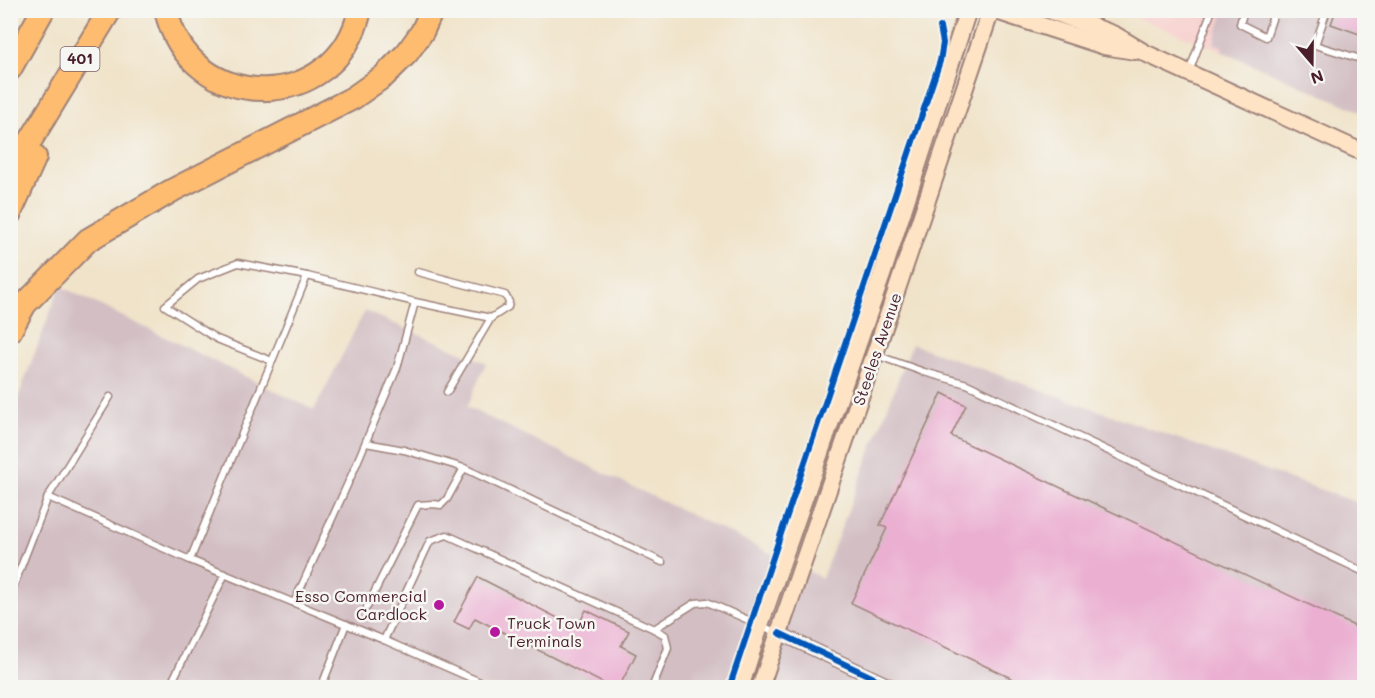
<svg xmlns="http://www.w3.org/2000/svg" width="1375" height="698" viewBox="0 0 1375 698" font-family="Mali,sans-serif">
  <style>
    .built { fill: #f7d0cd }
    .industrial { fill: #d2bec3 }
    .building { fill: #ebafd1 }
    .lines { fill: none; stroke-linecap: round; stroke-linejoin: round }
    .lane-casing { stroke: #9d817a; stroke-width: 9 }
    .street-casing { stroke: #9d817a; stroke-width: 15 }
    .secondary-casing { stroke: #9d817a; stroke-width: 20 }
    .highway-casing { stroke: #9d817a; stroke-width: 26 }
    .lane { stroke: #fff; stroke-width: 6 }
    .street { stroke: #fff; stroke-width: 12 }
    .secondary { stroke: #fee4c5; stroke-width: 16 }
    .highway { stroke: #fdbc6f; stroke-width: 22 }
    .cycleway-casing { stroke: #f6f6f2; stroke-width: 10 }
    .cycleway { stroke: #0057b8; stroke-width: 6 }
    .poi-dot { fill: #b5179e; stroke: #f6f6f2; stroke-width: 2 }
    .labels { text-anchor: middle; stroke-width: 5; stroke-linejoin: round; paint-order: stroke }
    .shield { fill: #f6f6f2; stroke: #7e6067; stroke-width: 1.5 }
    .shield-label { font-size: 15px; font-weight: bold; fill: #4a1f2b }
    .street-label { font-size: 16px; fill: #4a1f2b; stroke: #f6f6f2 }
    .poi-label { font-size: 16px; fill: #4a1f2b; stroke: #f6f6f2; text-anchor: end }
  </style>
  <rect width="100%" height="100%" fill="#f6f6f2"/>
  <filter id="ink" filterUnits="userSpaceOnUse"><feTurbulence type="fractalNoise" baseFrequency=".0167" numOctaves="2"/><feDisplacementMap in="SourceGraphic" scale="12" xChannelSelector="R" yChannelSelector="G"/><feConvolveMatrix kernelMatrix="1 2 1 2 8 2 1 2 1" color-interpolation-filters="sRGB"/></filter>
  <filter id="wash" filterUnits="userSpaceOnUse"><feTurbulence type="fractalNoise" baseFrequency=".008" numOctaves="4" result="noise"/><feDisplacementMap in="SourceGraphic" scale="24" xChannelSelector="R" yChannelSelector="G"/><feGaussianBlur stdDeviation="1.35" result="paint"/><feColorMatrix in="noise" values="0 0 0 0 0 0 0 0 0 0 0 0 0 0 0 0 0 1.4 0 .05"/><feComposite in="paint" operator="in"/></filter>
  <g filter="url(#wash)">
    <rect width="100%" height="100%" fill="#f0e3c9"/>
    <path class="built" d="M1119 11H1236L1222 51Z"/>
    <g class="industrial">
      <path d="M1224 11H1364V113L1222 51 1223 47 1214 43Z"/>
      <path d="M60 286 314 410 365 311 486 363 467 407 822 578 912 344 1364 505V687H11L10 419Z"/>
    </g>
    <g id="blocks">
      <g class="building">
        <path d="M1336 10H1365V36L1331 24Z"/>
        <path d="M942 393 966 405 951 436 1365 631V687H1030L851 603 887 528 880 525Z"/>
        <path d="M478 577 577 628 586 610 629 631 621 646 636 654 619 687H601L603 683 475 618 469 629 454 622Z"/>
      </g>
    </g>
  </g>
  <g filter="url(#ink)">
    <use href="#blocks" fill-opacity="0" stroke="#9d817a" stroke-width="1.5"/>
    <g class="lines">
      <g class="lane-casing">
        <g id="lane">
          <path d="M1244 10 1240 24 1266 37 1275 10"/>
          <path d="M1327 10 1315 45 1364 60"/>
          <path d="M1189 72 1212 10"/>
          <path d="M418 272 505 295 509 302 508 307 491 318"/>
          <path d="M876 355 924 372 967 384 1364 572"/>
          <path d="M272 361 217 339 165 306 198 279 238 263 307 276 415 302"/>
          <path d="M366 443 404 450 464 468 662 562"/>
          <path d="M48 497 190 560 384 640"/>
          <path d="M190 560 307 276"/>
          <path d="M10 595 48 497 110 397"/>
          <path d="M294 603 353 472 397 368 415 302 491 318 447 392"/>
          <path d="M367 607 418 505 433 504 441 505 447 499 464 468"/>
          <path d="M654 629 695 603 707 602 778 633"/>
          <path d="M169 688 225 574"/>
          <path d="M321 688 346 624"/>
          <path d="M494 688 384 640 430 541 447 535 654 629 665 635 668 648 652 688"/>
        </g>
      </g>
      <g class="street-casing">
        <path id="street" d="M779 633 895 688"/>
      </g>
      <g class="secondary-casing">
        <g id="secondary">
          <path d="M993 10 1104 46 1135 51"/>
          <path d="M1049 10 1115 35 1145 53 1364 153"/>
          <path d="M740 688 760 625 883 272 968 10"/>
          <path d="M760 688 894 298 991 10"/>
        </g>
      </g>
      <g class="highway-casing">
        <g id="highway">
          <path d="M166 10C189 115 337 116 360 10"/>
          <path d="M10 69 43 10"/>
          <path d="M10 174 110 10"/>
          <path d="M10 213 35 157"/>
          <path d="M10 331 25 304 88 240 173 190 353 98 384 76 407 53 422 32 432 10"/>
        </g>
      </g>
      <use href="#lane" class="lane"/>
      <use href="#street" class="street"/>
      <use href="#secondary" class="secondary"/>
      <use href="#highway" class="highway"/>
      <g class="cycleway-casing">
        <g id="cycleway">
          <path d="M779 633 895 688"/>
          <path d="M729 688 940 61 943 43 940 27"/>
        </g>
      </g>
      <use href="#cycleway" class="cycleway"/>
    </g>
  </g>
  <g class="poi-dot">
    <circle cx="439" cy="605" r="6"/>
    <circle cx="495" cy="632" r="6"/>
  </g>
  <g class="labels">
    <rect class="shield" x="60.5" y="47" width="39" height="24" rx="4.5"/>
    <g class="shield-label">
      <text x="80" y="64">401</text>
    </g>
    <g class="street-label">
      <text transform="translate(877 349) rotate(-71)" y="6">Steeles Avenue</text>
    </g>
    <g class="poi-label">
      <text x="427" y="602">Esso Commercial<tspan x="427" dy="18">Cardlock</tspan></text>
      <text x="507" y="629" text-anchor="start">Truck Town<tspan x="507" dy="18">Terminals</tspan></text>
    </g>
  </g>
  <rect width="1375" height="698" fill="none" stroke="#f6f6f2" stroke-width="36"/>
  <g transform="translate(1312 63) rotate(160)" stroke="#f6f6f2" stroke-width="4.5" paint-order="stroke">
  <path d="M0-4.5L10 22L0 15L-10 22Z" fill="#4a1f2b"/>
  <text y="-9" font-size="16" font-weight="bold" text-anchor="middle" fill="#4a1f2b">N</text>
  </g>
</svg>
